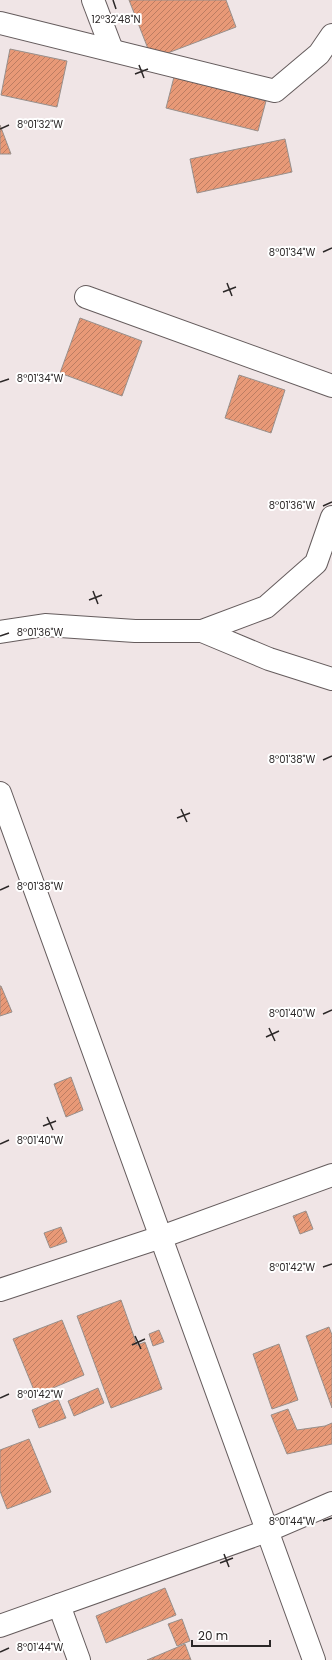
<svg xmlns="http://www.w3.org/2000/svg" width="332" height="1660" viewBox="0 0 332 1660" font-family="Poppins,sans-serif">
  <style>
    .building { fill: url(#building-hatch); stroke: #988f8b }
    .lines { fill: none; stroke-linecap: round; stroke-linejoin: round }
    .street-casing { stroke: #655c5d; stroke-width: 24 }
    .street { stroke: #fff; stroke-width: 22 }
    .ticks { fill: none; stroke: #2b2727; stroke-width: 1.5 }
    .ticks-label { font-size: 10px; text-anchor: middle; fill: #2b2727; stroke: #fff; stroke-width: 4; stroke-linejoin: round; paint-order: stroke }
  </style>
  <defs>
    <pattern id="building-hatch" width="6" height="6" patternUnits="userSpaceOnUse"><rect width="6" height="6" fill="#e89977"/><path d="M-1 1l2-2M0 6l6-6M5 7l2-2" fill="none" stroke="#bc7d62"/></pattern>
  </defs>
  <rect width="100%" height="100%" fill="#f0e5e6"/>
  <g class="building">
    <path d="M129 0H226L236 27 152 59Z"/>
    <path d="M10 49 67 61 57 107 1 95Z"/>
    <path d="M174 77 266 101 258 131 166 108Z"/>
    <path d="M0 125 11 154H0Z"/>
    <path d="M285 139 292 172 197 193 190 159Z"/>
    <path d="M80 318 142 341 122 396 60 373Z"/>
    <path d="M239 375 285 390 271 433 225 418Z"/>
    <path d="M0 986H1L12 1012 0 1016Z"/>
    <path d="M71 1077 83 1110 66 1117 54 1084Z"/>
    <path d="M306 1211 313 1229 300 1234 293 1216Z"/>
    <path d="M61 1227 67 1242 50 1248 44 1233Z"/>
    <path d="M121 1300 137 1345 145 1342 162 1389 111 1408 77 1316Z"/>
    <path d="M62 1320 84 1375 36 1395 13 1339Z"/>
    <path d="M329 1327 332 1335V1408L306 1336Z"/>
    <path d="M159 1330 164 1342 153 1346 149 1334Z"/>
    <path d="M279 1344 298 1400 272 1409 253 1354Z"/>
    <path d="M98 1388 104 1403 74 1416 68 1401Z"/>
    <path d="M58 1399 66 1418 39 1428 32 1410Z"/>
    <path d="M288 1409 297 1430 325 1426 332 1423V1444L287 1454 271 1415Z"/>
    <path d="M29 1439 51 1492 7 1509 0 1491V1450Z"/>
    <path d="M165 1588 176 1615 106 1643 96 1616Z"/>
    <path d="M182 1619 190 1641 177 1646 168 1624Z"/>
    <path d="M185 1644 191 1660H147Z"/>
  </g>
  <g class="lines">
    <g class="street-casing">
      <g id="street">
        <path d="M93 0 112 50"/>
        <path d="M0 23 275 91 319 54 332 35"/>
        <path d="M86 297 332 386"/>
        <path d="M202 631 269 659 332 679"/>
        <path d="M0 632 45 625 135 631H202L266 607 316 563 332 517"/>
        <path d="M0 793 314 1660"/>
        <path d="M0 1290 161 1237 332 1175"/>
        <path d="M59 1605 79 1660"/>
        <path d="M0 1626 267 1531 332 1503"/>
      </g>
    </g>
    <use href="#street" class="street"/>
  </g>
  <path class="ticks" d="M113 0 116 9M139 65 144 78M135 74 148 69M0 129 9 125M323 252 332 248M227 283 232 296M223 292 236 287M0 382 9 379M323 506 332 502M93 591 98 604M89 600 102 595M0 636 9 633M323 760 332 756M181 809 187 822M177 818 190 813M0 890 9 886M323 1014 332 1010M269 1028 275 1041M266 1037 279 1031M47 1117 53 1130M43 1126 56 1121M0 1144 9 1140M323 1267 332 1264M135 1336 141 1349M132 1345 145 1339M0 1398 9 1394M323 1521 332 1518M224 1554 229 1567M220 1563 233 1558M0 1652 9 1648"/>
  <g class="ticks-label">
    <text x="116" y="23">12°32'48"N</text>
    <text x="40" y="128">8°01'32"W</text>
    <text x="292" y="256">8°01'34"W</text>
    <text x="40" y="382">8°01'34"W</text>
    <text x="292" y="509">8°01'36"W</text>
    <text x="40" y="636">8°01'36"W</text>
    <text x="292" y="763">8°01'38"W</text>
    <text x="40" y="890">8°01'38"W</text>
    <text x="292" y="1017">8°01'40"W</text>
    <text x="40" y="1144">8°01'40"W</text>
    <text x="292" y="1271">8°01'42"W</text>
    <text x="40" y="1398">8°01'42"W</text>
    <text x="292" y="1525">8°01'44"W</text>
    <text x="40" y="1651">8°01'44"W</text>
  </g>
  <path d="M192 1640v6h78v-6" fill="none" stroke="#2b2727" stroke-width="2"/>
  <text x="198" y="1640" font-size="12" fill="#2b2727" stroke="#ffffff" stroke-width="3" paint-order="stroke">20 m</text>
</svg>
